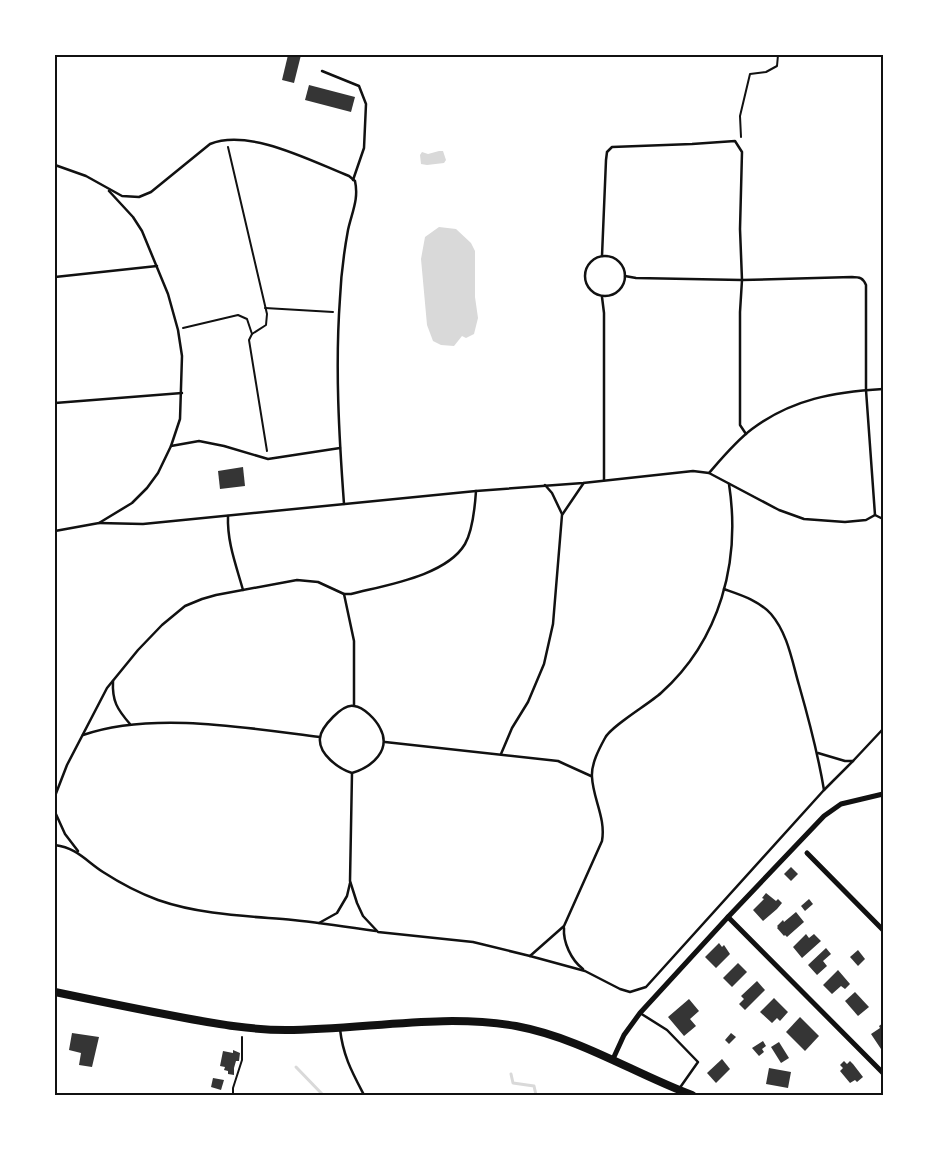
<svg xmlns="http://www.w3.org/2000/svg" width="938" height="1150" viewBox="0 0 938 1150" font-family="'Fira Sans',sans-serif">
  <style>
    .water { fill: #d9d9d9 }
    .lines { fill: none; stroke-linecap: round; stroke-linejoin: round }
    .stream { stroke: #d9d9d9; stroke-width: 3 }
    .building { fill: #353535 }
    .path { stroke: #111; stroke-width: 2 }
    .service { stroke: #111; stroke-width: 2.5 }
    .minor { stroke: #111; stroke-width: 5 }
    .secondary { stroke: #111; stroke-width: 8 }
    .neatline { fill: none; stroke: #111; stroke-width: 2 }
  </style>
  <rect width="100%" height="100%" fill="#fff"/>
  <g class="water">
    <path d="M439 151H443L446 160 444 163 427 165 421 164 420 155 422 152 428 154Z"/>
    <path d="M439 227 456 229 471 243 475 251V297L478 318 474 334 466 338 462 336 454 346 441 345 433 341 427 325 421 259 425 237Z"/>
  </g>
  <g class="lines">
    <g class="stream">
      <path d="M296 1067 323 1095"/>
      <path d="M511 1074 513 1083 534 1086 536 1095"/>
    </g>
  </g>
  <g class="building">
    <path d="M288 55H301L294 83 282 80Z"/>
    <path d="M309 85 355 97 351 112 305 100Z"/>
    <path d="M243 467 245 486 220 489 218 471Z"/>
    <path d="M791 867 798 874 791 881 784 874Z"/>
    <path d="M766 893 776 901 778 899 782 903 777 909 763 921 753 910 764 899 762 898Z"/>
    <path d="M809 899 813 904 805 911 801 906Z"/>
    <path d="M796 912 804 922 787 937 785 935 784 936 777 928 778 927 777 926 783 920 784 922Z"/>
    <path d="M806 934 809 938 814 934 821 941 802 958 793 947Z"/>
    <path d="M719 943 722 947 724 945 730 954 716 968 705 957Z"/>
    <path d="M826 948 831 954 823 961 827 966 817 975 808 965Z"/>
    <path d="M858 950 865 959 858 966 850 957Z"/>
    <path d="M738 963 747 972 732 987 723 978Z"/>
    <path d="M838 970 850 984 845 989 841 986 832 994 823 985Z"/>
    <path d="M757 981 765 990 745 1010 739 1004 744 999 741 996Z"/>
    <path d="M855 992 869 1007 858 1016 845 1001Z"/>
    <path d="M774 998 788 1012 780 1021 777 1018 772 1023 760 1012Z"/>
    <path d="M689 999 699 1011 690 1019 696 1026 684 1036 668 1017Z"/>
    <path d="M800 1017 819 1036 805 1051 786 1032Z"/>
    <path d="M883 1023V1052L871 1034 880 1028 879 1026Z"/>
    <path d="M72 1033 99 1037 92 1067 79 1065 81 1053 69 1050Z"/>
    <path d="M731 1033 736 1037 729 1044 725 1040Z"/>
    <path d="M763 1041 766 1046 762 1049 764 1052 759 1056 752 1048Z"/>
    <path d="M779 1042 789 1058 781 1063 771 1047Z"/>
    <path d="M233 1050 240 1053 239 1061H236L234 1068V1075L228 1074V1071L224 1070 225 1067 220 1066 223 1051 233 1053Z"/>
    <path d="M722 1059 730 1069 716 1083 707 1073Z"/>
    <path d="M844 1061 847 1064 850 1061 853 1064 863 1077 857 1082 855 1080 850 1083 840 1071 843 1068 840 1065Z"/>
    <path d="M769 1068 791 1072 788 1088 766 1084Z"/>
    <path d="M213 1078 224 1080 221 1090 211 1087Z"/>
  </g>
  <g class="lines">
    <g class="path">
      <path d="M741 137 740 116 750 74 766 72 777 66 778 55"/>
      <path d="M228 147 267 314 266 325 252 334 249 340 267 451"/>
      <path d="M265 308 333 312"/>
      <path d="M183 328 238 315 247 319 252 334"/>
      <path d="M233 1095V1088L242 1060V1037"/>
    </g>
    <g class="service">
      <path d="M322 71 359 86 366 104 364 148 353 180"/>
      <path d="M55 165 86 176 122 196 139 197 151 192 210 144C249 128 311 161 349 176L355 181C359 199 352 212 348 230 344 252 341 275 340 298 335 367 339 436 344 504"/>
      <circle cx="605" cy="276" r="20"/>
      <path d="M602 256 606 160 607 152 612 147 692 144 735 141 742 152 740 229 742 280 740 312V425L746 434"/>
      <path d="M625 276 636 278 742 280 852 277C860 277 863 278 866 285V390L875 515"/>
      <path d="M55 277 157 266"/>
      <path d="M602 297 604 313V480"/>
      <path d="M55 403 182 393"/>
      <path d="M171 446 199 441 224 446 268 459 340 448"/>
      <path d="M709 473 779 510 804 519 845 522 866 520 875 515 883 519"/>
      <path d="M545 485 552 493 562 514"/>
      <path d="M228 516C227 542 236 565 243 590"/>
      <path d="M99 523 143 524 476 491"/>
      <path d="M55 531 99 523 132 503 147 488 158 473 171 446 180 419 182 356 178 330 168 294 142 231 133 217 109 191"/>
      <path d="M344 594 354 641V705"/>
      <path d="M113 681C112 701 117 709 130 724"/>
      <path d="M83 735C152 711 248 728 320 737"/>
      <path d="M385 742 558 761 591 776"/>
      <path d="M818 753 845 761H853L883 729"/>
      <path d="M501 754 512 728 528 702 544 664 553 624 562 515 583 484"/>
      <path d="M352 773C339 769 318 754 320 738 321 727 343 703 354 706 364 707 376 720 380 728 392 750 372 767 352 773L350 881 357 903 363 916 378 932 473 942 530 956 564 926 602 841C606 818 593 799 592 777 591 764 599 749 605 738 611 726 649 704 661 693 720 640 741 562 729 484"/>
      <path d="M824 790 853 761"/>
      <path d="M55 796 67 765 107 688 138 650 162 625 185 606 202 599 216 595 297 580 318 582 344 594H351C386 585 446 576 465 544 473 530 475 506 476 491L583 483 693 471 709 473C722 458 736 441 752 429 792 399 834 392 883 389"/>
      <path d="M55 812 65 834 78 851"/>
      <path d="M55 845C77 848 86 861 103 872 120 883 139 893 158 900 201 915 248 916 293 920 321 923 348 927 376 931"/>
      <path d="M319 923 337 913 347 896 350 883"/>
      <path d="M564 928C563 942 571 960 583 969"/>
      <path d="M530 956 585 971 620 989 630 992 646 987 824 790C818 754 809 720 799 685 792 661 788 634 771 614 758 600 741 595 724 589"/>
      <path d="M640 1013 667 1030 698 1062 679 1089"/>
      <path d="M340 1029C343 1056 352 1072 364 1095"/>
    </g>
    <g class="minor">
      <path d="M807 853 883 930"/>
      <path d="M728 917 883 1073"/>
      <path d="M613 1059 624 1035 640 1013 728 917 824 816 841 804 883 794"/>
    </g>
    <path class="secondary" d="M55 992C98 1001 142 1010 185 1018 218 1024 252 1030 286 1030 363 1030 440 1013 516 1026 580 1038 633 1073 692 1095"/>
  </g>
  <rect width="938" height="1150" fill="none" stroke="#ffffff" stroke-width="112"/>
  <rect x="56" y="56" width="826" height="1038" class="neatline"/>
</svg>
